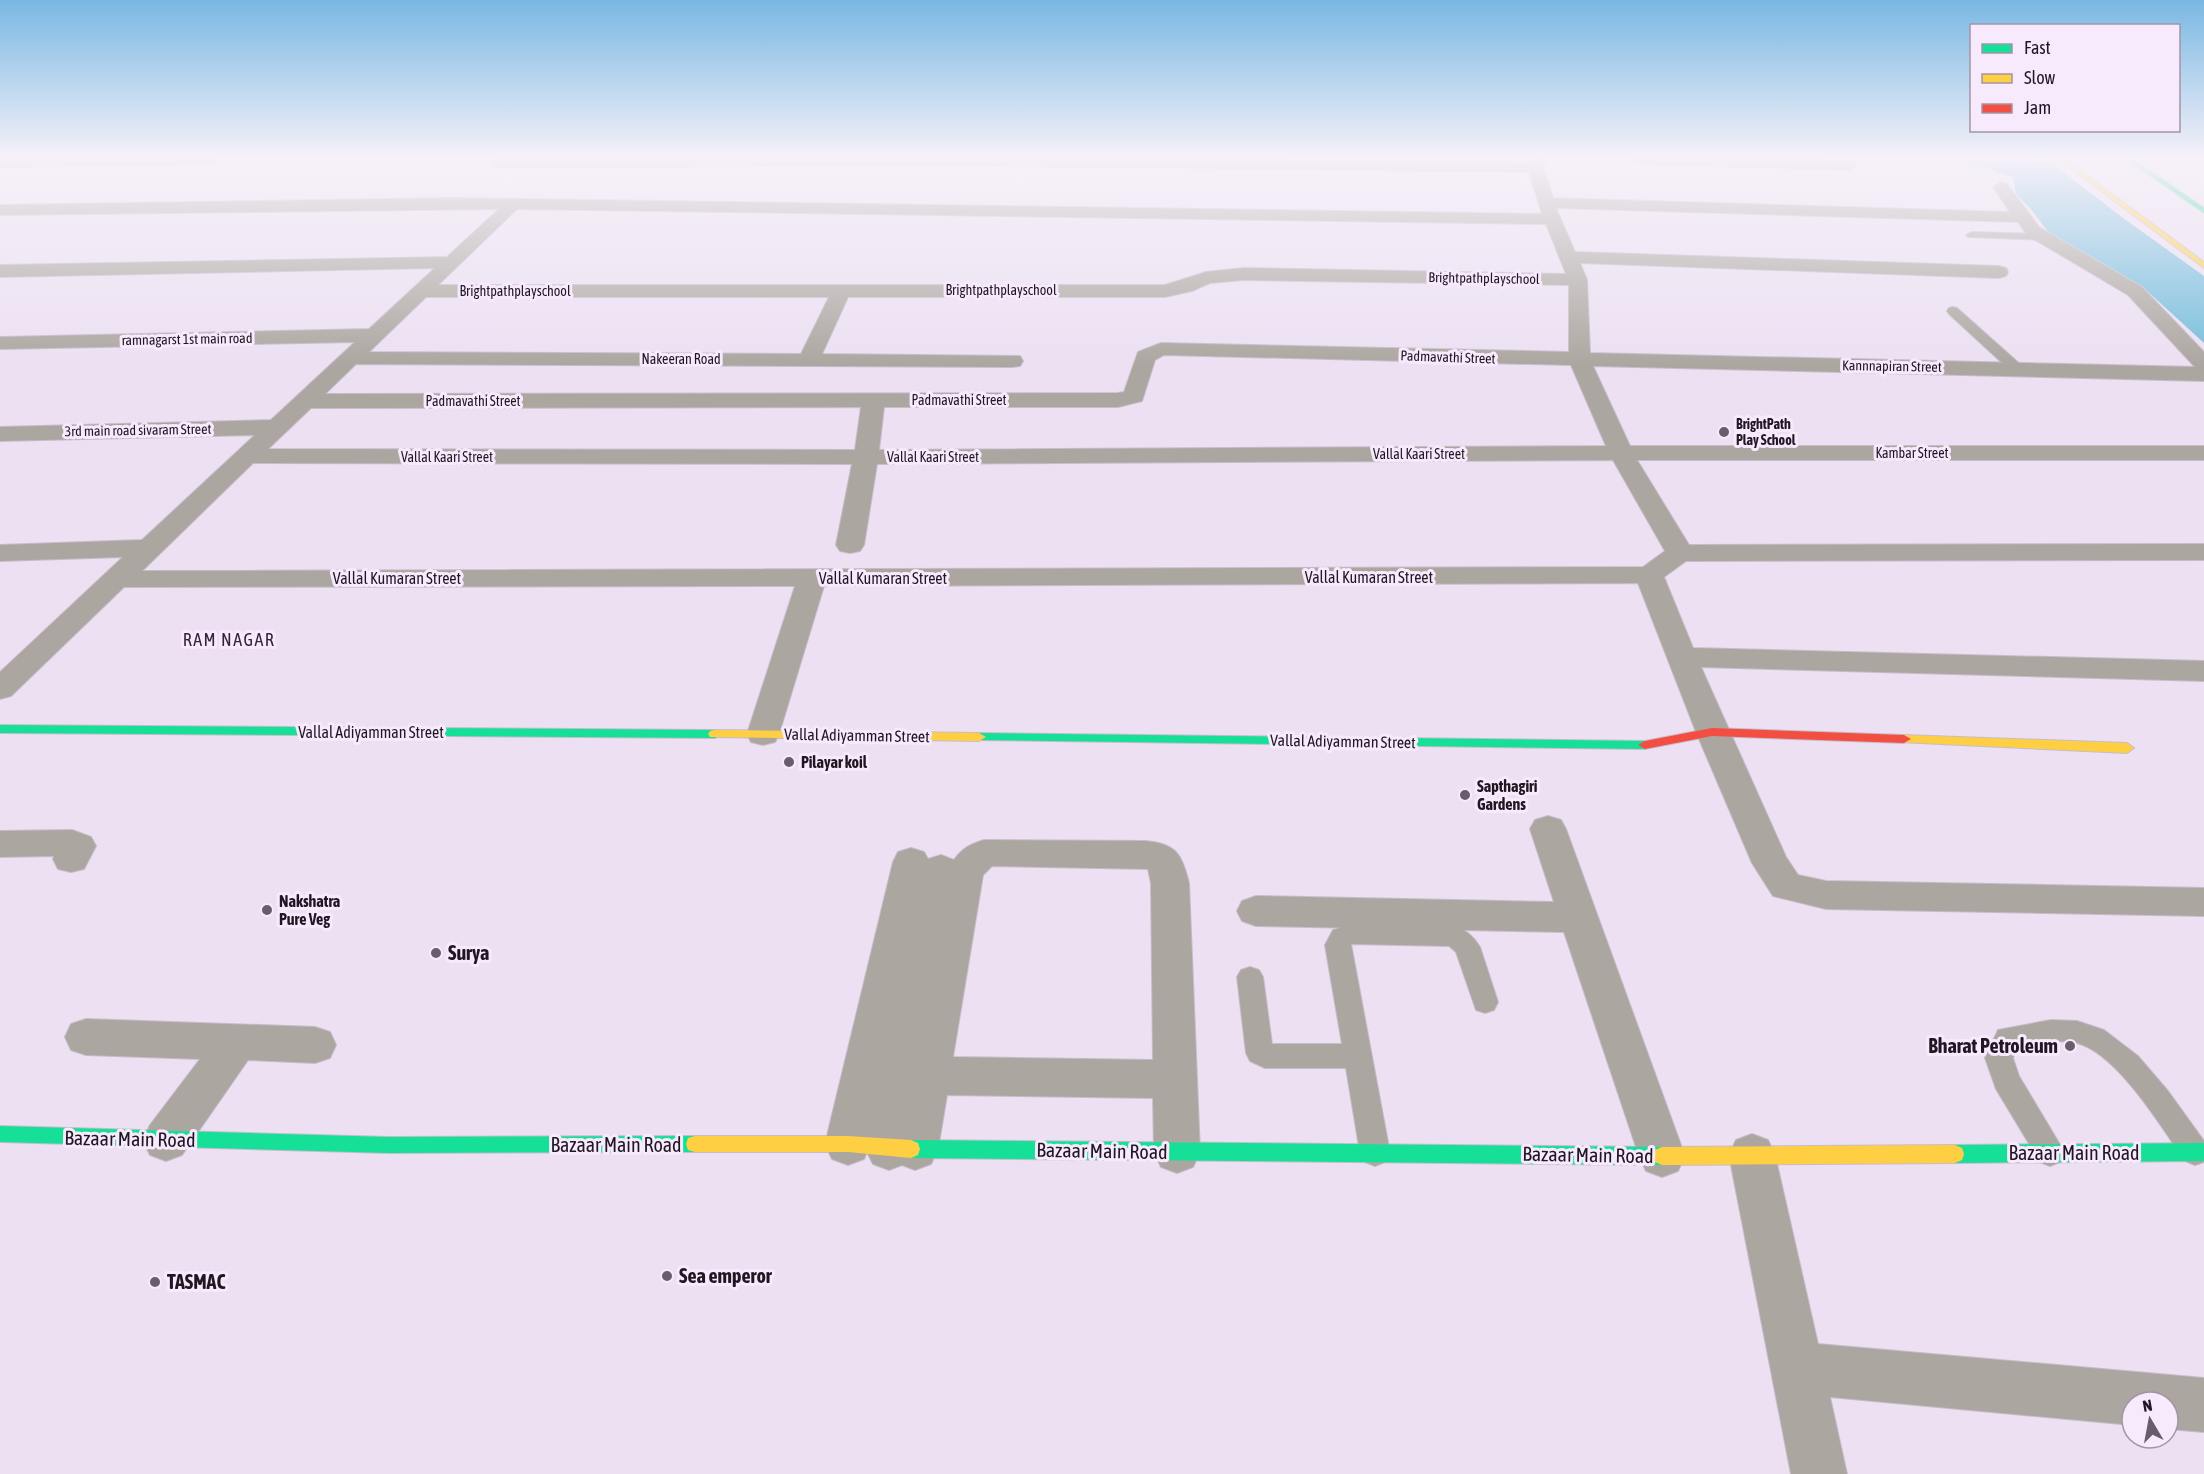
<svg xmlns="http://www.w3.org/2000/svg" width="2204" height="1474" viewBox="0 0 2204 1474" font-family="'Asap Condensed',sans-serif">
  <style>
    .water { fill: #74bddc }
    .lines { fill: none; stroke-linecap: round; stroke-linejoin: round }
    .lane-casing { stroke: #c6bdcb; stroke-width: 2 }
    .street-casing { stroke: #c6bdcb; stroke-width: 2 }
    .fast-casing { stroke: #c6bdcb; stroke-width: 2 }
    .slow-casing { stroke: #c6bdcb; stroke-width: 2 }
    .jam-casing { stroke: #c6bdcb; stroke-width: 2 }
    .lane { fill: #aca6a0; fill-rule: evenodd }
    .street { fill: #aca6a0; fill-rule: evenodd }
    .fast { fill: #16e098; fill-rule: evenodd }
    .slow { fill: #ffcf43; fill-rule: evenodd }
    .jam { fill: #f24e42; fill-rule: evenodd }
    .poi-dot { fill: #675d6b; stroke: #f8eafd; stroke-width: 2 }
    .labels { text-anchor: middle; stroke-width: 6; stroke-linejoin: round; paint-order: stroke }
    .far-street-label { font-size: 14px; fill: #1f1722; stroke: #f8eafd }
    .far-poi-label { font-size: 14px; font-weight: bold; fill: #1f1722; stroke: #f8eafd; text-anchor: start }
    .street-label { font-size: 16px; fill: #1f1722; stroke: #f8eafd }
    .poi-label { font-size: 16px; font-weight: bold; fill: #1f1722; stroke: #f8eafd; text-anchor: start }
    .neighbourhood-label { font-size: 18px; letter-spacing: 1.5px; fill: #36243c; stroke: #f8eafd }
    .near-poi-label { font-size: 20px; font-weight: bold; fill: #1f1722; stroke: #f8eafd; text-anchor: start }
    .near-street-label { font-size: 20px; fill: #1f1722; stroke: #f8eafd }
  </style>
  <rect width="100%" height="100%" fill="#ece0f2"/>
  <path class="water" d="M1946 159H2036L2057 167 2123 218 2204 276V343L2145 289 2048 232 2031 209 2016 194 2013 177 1984 167Z"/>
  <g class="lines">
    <g class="lane-casing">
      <g id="lane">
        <path d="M1972 232 2045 234 2051 237 2045 240 1968 237 1966 235Z"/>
        <path d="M1953 307 1957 308 2021 365 2023 368 2021 371H2011L1949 314 1947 311 1949 308Z"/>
        <path d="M1352 924 1455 926C1466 930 1474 937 1480 947L1498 1002 1494 1010 1485 1013 1476 1010 1456 952 1449 946 1351 944 1390 1153 1385 1162 1375 1166 1365 1162 1360 1153 1346 1068H1265L1250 1061 1246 1053 1237 977 1241 970 1250 967 1259 970 1263 977 1272 1044H1342L1325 945 1333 930Z"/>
        <path d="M2051 1020 2077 1021 2104 1030 2138 1056 2168 1091 2204 1141V1162L2195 1165 2185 1161C2162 1128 2118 1054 2077 1043 2058 1039 2036 1043 2017 1047L2013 1058 2019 1076 2065 1153 2060 1162 2050 1166 2040 1162 1996 1089 1985 1058 1998 1030Z"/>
      </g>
    </g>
    <g class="street-casing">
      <g id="street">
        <path d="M0 159H218L211 164 0 167Z"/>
        <path d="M494 159H1247L1531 162 1533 159H1548L1543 167 1553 198 2010 212 1993 187 2001 182 2007 184 2039 227 2142 287 2204 352V381L1593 366 1630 446H2204V460H1637L1689 545 2204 544V560L1686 561 1664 577 1693 648 2204 661V681L1701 667 1786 857 1798 875 1826 881 2204 888V916L1826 909 1773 896 1752 863 1696 732 1638 583 824 586 779 734 775 742 763 745 751 742 747 734 795 586 124 587 11 696 0 699V672L123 557 0 561V545L142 540 255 435 0 441V427L271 420 355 342 0 349V337L369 329 435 268 0 277V265L447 257 499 209 0 215V205L453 198 1542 214 1529 172 915 165 497 168 489 163ZM1556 208 2018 222 2027 235 2128 295 2195 367 1590 353 1587 280 1580 263 1999 278 2006 276 2008 272 2006 268 1999 266 1575 252ZM517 209 1546 224 1566 274 1244 268 1206 272 1165 285H438ZM1244 280 1569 285V352L1161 343 1138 352 1124 392 1118 393 325 394 356 364 1012 367 1020 366 1023 361 1020 356 822 354 848 297H1165L1192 291 1210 283ZM426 297H829L801 354 369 352ZM1164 355 1571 365 1606 446 879 450 884 407H1118L1142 401 1155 360ZM861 407 855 450 268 449 311 408ZM1613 460 1665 551 1643 567 142 571 253 463 852 464 836 545 840 551 850 553 860 551 864 545 877 464Z"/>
        <path d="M1631 159H1806L1850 160 1858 165 1850 170 1638 164Z"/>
        <path d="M1548 816 1561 820 1566 829 1685 1156 1678 1171 1662 1177 1646 1171 1639 1156 1564 932 1256 926 1242 921 1237 911 1242 901 1256 896 1554 902 1530 829 1535 820Z"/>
        <path d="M72 830 91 837 96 846 84 869 71 872 58 869 53 859 54 856 0 857V831Z"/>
        <path d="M984 840 1146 841C1177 844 1182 855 1189 883L1200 1152 1193 1167 1177 1173 1161 1167 1154 1152 1153 1098 947 1095 938 1149 931 1164 915 1170 902 1165 889 1170 873 1164 867 1152 864 1159 848 1165 832 1159 825 1144 893 862 898 852 911 848 924 852 928 859 941 855 954 860C962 848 971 844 984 840ZM992 866 1148 869 1151 883 1153 1060 953 1057 983 875Z"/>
        <path d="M86 1019 315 1027 330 1032 336 1045 330 1058 315 1063 248 1060 182 1155 166 1161 150 1155 143 1140 150 1125 200 1059 86 1055 71 1050 65 1037 71 1024Z"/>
        <path d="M1752 1134 1768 1140 1775 1155 1818 1344 2204 1378V1432L2168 1429V1402H2132V1425L1830 1397 1847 1474H1791L1729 1155 1736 1140Z"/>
      </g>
    </g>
    <g class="fast-casing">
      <g id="fast">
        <path d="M2126 159H2133L2204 208V213Z"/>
        <path d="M0 725 715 730 722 734 715 738 0 733Z"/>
        <path d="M979 733 1645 741 1652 745 1645 749 974 740 972 737Z"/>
        <path d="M0 1126 389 1137 695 1136 702 1138 704 1144 702 1150 695 1152 389 1153 0 1142Z"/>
        <path d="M911 1140 1662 1147 1669 1150 1671 1156 1669 1162 1662 1165 911 1158 904 1155 902 1149 904 1143Z"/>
        <path d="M2204 1143V1161L1955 1163 1948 1160 1946 1154 1948 1148 1955 1145Z"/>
      </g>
    </g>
    <g class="slow-casing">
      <g id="slow">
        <path d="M2058 159H2065L2204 262V268Z"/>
        <path d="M715 730 979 733 986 737 979 741 710 737 708 734 710 731Z"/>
        <path d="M1904 735 2127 743 2134 748 2127 753 1899 742 1897 739Z"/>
        <path d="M695 1136H848L911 1140 918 1143 920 1149 918 1155 911 1158 848 1152H695L688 1150 686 1144 688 1138Z"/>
        <path d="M1955 1145 1962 1148 1964 1154 1962 1160 1955 1163 1662 1165 1655 1162 1653 1156 1655 1150 1662 1147Z"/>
      </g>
    </g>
    <g class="jam-casing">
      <path id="jam" d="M1712 728 1904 735 1911 739 1904 743 1712 736 1645 749 1638 745 1645 741Z"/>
    </g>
    <use href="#lane" class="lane"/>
    <use href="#street" class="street"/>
    <use href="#fast" class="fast"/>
    <use href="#slow" class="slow"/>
    <use href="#jam" class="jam"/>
  </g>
  <linearGradient id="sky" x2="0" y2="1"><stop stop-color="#79b8e3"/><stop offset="0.43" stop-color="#f6f1f9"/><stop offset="1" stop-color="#f6f1f9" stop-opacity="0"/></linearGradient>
  <rect width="2204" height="366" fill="url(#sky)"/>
  <g class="poi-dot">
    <circle cx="1724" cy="432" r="6"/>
    <circle cx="789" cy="762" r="6"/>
    <circle cx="1465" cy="795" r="6"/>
    <circle cx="267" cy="910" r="6"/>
    <circle cx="436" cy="953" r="6"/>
    <circle cx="2070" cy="1046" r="6"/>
    <circle cx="667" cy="1276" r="6"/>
    <circle cx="155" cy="1282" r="6"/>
  </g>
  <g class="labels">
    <g class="far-street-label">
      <text transform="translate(1484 278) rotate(1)" y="5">Brightpathplayschool</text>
      <text x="1001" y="295">Brightpathplayschool</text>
      <text x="515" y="296">Brightpathplayschool</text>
      <text transform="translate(187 339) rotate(-1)" y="5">ramnagarst 1st main road</text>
      <text transform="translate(1448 357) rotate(2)" y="5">Padmavathi Street</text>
      <text x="681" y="364">Nakeeran Road</text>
      <text transform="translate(1892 366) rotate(1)" y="5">Kannnapiran Street</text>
      <text x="959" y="405">Padmavathi Street</text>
      <text x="473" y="406">Padmavathi Street</text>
      <text transform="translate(138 430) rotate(-1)" y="5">3rd main road sivaram Street</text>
      <text x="1912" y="458">Kambar Street</text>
      <text x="1419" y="459">Vallal Kaari Street</text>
      <text x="447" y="462">Vallal Kaari Street</text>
      <text x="933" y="462">Vallal Kaari Street</text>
    </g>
    <g class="far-poi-label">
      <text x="1736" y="429">BrightPath<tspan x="1736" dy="16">Play School</tspan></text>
    </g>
    <g class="street-label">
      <text x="1369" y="583">Vallal Kumaran Street</text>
      <text x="397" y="584">Vallal Kumaran Street</text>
      <text x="883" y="584">Vallal Kumaran Street</text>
      <text x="371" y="738">Vallal Adiyamman Street</text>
      <text transform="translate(857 735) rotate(1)" y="6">Vallal Adiyamman Street</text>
      <text transform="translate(1343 741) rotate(1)" y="6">Vallal Adiyamman Street</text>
    </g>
    <g class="poi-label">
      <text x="801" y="768">Pilayar koil</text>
      <text x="1477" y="792">Sapthagiri<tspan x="1477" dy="18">Gardens</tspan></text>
      <text x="279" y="907">Nakshatra<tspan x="279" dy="18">Pure Veg</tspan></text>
    </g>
    <g class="neighbourhood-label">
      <text x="229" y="646">RAM NAGAR</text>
    </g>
    <g class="near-poi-label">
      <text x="448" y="960">Surya</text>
      <text x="2058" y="1053" text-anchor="end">Bharat Petroleum</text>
      <text x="679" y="1283">Sea emperor</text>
      <text x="167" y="1289">TASMAC</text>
    </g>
    <g class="near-street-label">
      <text transform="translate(130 1139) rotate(1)" y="7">Bazaar Main Road</text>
      <text x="616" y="1152">Bazaar Main Road</text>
      <text transform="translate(1102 1151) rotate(1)" y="7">Bazaar Main Road</text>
      <text x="2074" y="1160">Bazaar Main Road</text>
      <text transform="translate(1588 1155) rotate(1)" y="7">Bazaar Main Road</text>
    </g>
  </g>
  <rect x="1970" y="24" width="210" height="108" fill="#f8eafd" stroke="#a196a5" stroke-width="1.5"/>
  <rect x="1982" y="44" width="30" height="9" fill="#16e098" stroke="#a196a5" stroke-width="1.5"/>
  <text x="2024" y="54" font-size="18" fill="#1f1722">Fast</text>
  <rect x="1982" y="74" width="30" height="9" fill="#ffcf43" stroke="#a196a5" stroke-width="1.5"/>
  <text x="2024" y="84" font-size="18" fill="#1f1722">Slow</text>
  <rect x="1982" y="104" width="30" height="9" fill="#f24e42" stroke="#a196a5" stroke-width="1.5"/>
  <text x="2024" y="114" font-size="18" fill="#1f1722">Jam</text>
  <g transform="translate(2150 1420) rotate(350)"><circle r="28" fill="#f8eafd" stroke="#a196a5" stroke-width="1.5"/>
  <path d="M0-4.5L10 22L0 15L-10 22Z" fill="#675d6b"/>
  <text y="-9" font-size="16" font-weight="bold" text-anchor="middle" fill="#1f1722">N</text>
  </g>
</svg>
